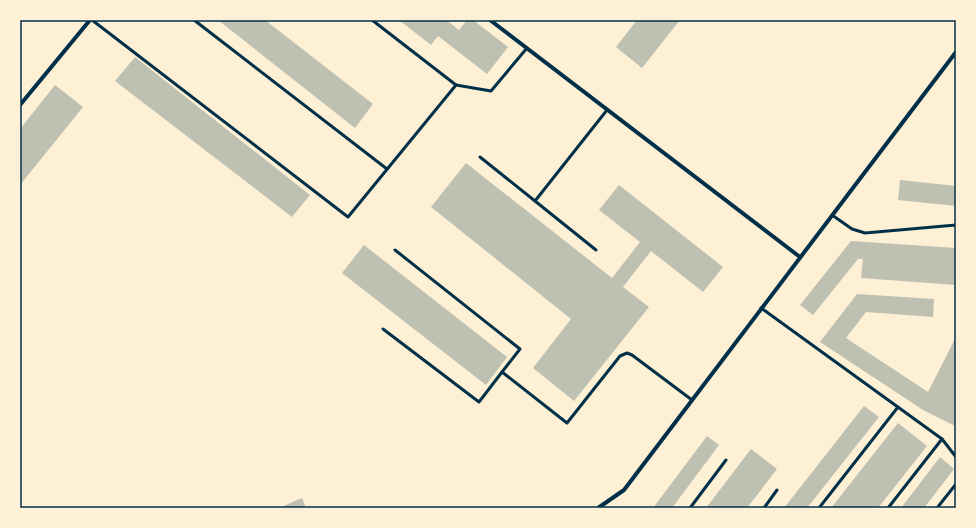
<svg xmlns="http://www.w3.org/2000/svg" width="976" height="528" viewBox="0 0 976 528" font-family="'Roboto Condensed',sans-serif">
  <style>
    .building { fill: #bec0b2 }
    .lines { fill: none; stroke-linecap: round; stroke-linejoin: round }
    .service { stroke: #003049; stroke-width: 3 }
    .minor { stroke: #003049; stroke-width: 4 }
    .neatline { fill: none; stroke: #003049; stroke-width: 1.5 }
  </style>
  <rect width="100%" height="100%" fill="#fdf0d5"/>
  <g class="building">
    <path d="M218 20H265L373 104 355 128Z"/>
    <path d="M399 20H446L459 30 467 20H473L508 47 487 74 438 36 431 45Z"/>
    <path d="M637 20H680L642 68 616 47Z"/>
    <path d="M135 57 310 195 292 217 115 81Z"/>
    <path d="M55 85 83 107 20 185V129Z"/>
    <path d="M466 163 612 278 640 242 599 210 619 185 723 267 703 292 651 251 623 287 649 307 574 401 533 368 571 319 431 207Z"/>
    <path d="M900 180 956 186V206L898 200Z"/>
    <path d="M851 241 956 248V285L861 278 863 259H858L813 315 800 305Z"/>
    <path d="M364 245 507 357 486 385 342 273Z"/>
    <path d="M857 294 934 299 933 317 866 312 846 338 928 392 956 337V424L955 426 923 410 820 342Z"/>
    <path d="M864 406 879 417 807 508H784Z"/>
    <path d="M898 423 927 446 878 508H831Z"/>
    <path d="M707 436 719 445 672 508H653Z"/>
    <path d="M751 449 777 469 747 508H706Z"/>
    <path d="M940 457 954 469 924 508H901Z"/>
    <path d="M302 498 306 508H279Z"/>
  </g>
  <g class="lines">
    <g class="service">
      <path d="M92 20 348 217 456 85 372 20"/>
      <path d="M194 20 387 169"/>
      <path d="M456 85 491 91 527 48"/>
      <path d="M480 157 535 201"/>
      <path d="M832 215 852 229 865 233 956 225"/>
      <path d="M395 250 520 349 502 372 567 423 620 356 627 353 632 355 692 400"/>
      <path d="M596 250 535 201 607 110"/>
      <path d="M761 308 942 439 956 457"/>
      <path d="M383 329 479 402 502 372"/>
      <path d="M690 508 726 460"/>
      <path d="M764 508 777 490"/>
      <path d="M819 508 898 407"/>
      <path d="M888 508 942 439"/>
      <path d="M937 508 956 484"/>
    </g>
    <g class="minor">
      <path d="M490 20 800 257"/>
      <path d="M20 105 90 20"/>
      <path d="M598 508 624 490 956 52"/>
    </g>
  </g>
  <rect width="976" height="528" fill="none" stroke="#fdf0d5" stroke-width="42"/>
  <rect x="21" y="21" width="934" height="486" class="neatline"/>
</svg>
